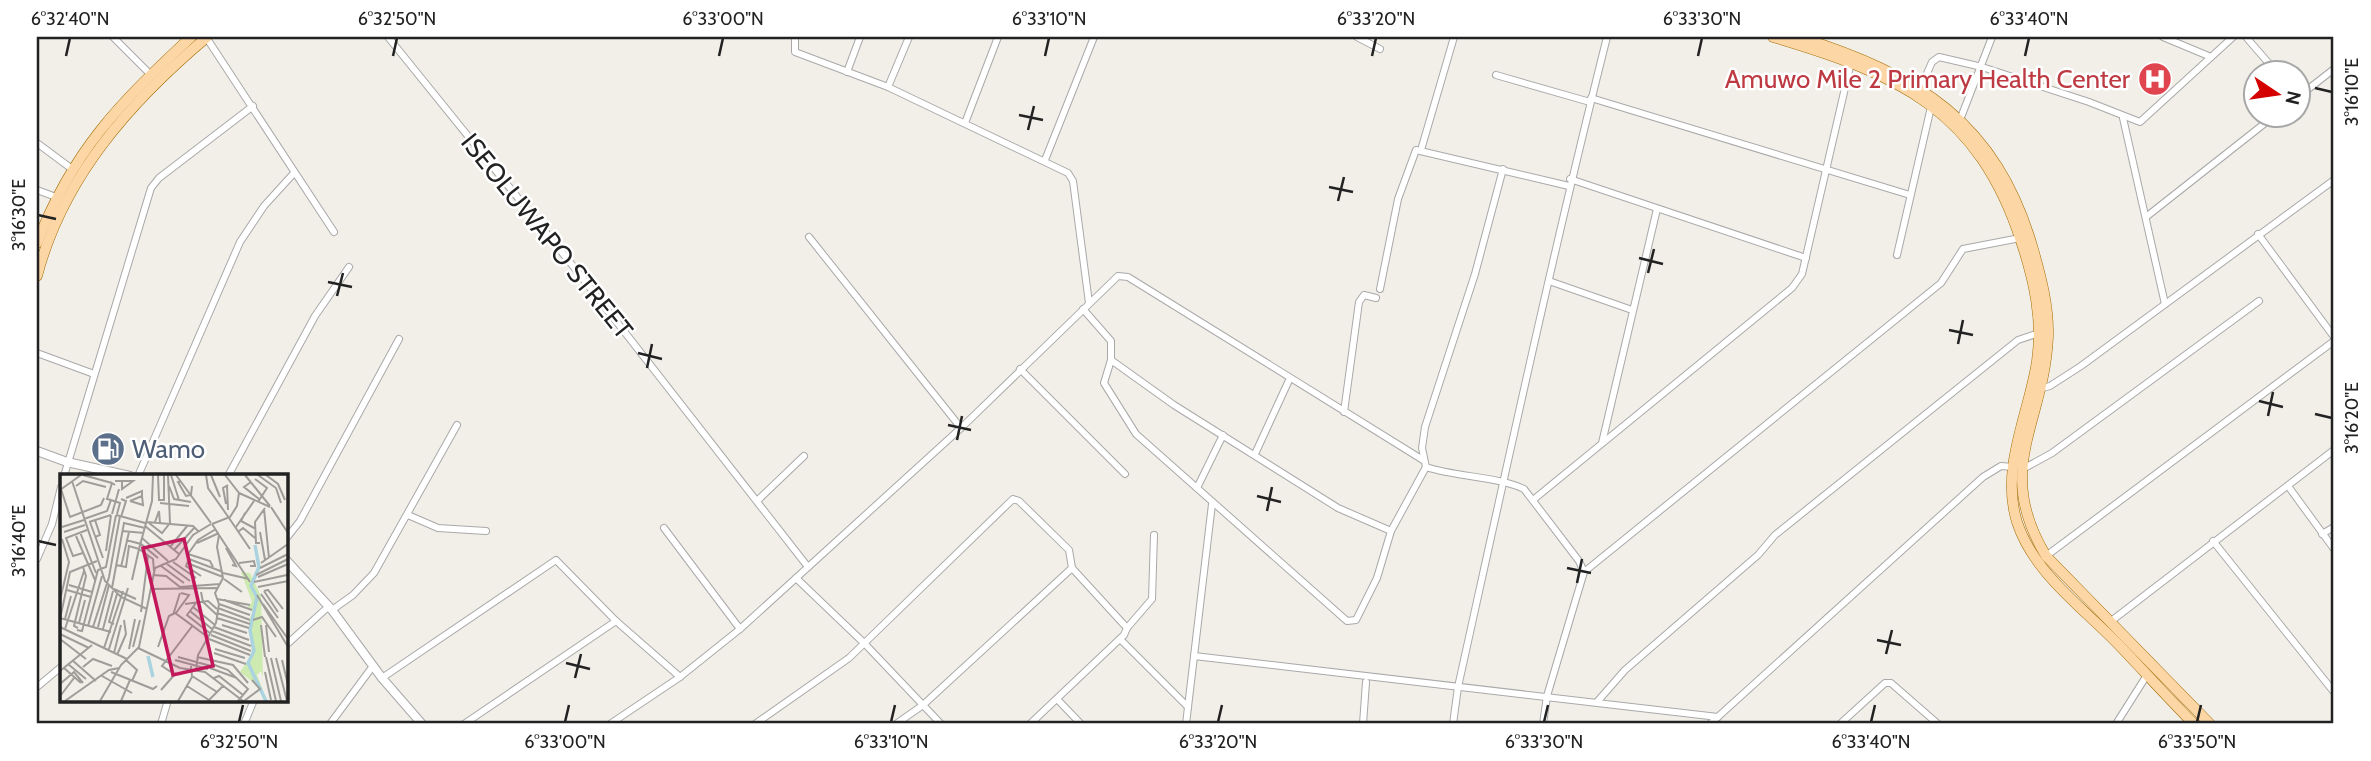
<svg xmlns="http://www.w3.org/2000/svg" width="2371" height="761" viewBox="0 0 2371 761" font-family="Cabin,sans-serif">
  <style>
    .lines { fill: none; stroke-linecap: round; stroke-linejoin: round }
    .minor-casing { stroke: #a9a9a9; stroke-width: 8 }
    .tertiary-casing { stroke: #a9a9a9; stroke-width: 10 }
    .primary-casing { stroke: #a06b00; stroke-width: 11 }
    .minor { stroke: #fff; stroke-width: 6 }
    .tertiary { stroke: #fff; stroke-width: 8 }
    .primary { stroke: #fcd6a4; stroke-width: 10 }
    .ticks { fill: none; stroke: #222; stroke-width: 2.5 }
    .labels { text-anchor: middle; stroke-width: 5; stroke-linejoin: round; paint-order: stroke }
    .health-label { font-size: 26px; fill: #be3a42; stroke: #fff; text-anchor: end }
    .street-label { font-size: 26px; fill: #222; stroke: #fff }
    .service-label { font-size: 26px; fill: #4e5e75; stroke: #fff; text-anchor: start }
    .inset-river { fill: none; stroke: #aad3df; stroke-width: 3.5 }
    .inset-road { fill: none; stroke: #9f9d99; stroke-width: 2 }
    .view { fill: #c2185b; fill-opacity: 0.15; stroke: #c2185b; stroke-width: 3.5 }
    .inset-edge { fill: none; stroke: #222; stroke-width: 3.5 }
    .neatline { fill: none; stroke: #222; stroke-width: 2.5 }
    .ticks-label { font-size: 18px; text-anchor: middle; fill: #222 }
  </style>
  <rect width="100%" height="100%" fill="#f2efe9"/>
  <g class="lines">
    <g class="minor-casing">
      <g id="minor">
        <path d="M113 37 150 74"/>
        <path d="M206 37 334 232"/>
        <path d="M388 37 577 271 808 567"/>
        <path d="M795 37V52L888 87 1068 173 1073 181 1089 303"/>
        <path d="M1357 37 1380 49"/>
        <path d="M2163 37 2211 57"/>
        <path d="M2246 37 2278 74"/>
        <path d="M847 72 860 37"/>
        <path d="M1496 75 1590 102"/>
        <path d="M888 87 909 37"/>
        <path d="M1920 89 1932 62 1939 57 1982 67 2089 102 2140 122 2233 37"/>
        <path d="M2298 97 2334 69"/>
        <path d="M1591 98 1910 195"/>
        <path d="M2123 118 2165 304"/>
        <path d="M1960 120 1992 37"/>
        <path d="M965 123 998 37"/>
        <path d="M37 143 72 169"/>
        <path d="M1421 150 1454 37"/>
        <path d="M1045 160 1094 37"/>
        <path d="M1503 169 1475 274 1425 427 1422 448 1426 467C1456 477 1501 477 1524 489L1579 561 1584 572 1547 696 1543 724"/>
        <path d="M1570 179 1806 258"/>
        <path d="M37 190 56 197"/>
        <path d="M2146 217 2274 116"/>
        <path d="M2258 234 2334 337"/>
        <path d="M809 237 961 428"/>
        <path d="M1897 255 1931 107"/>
        <path d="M1549 281 1632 310"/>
        <path d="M1380 289 1398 199 1416 150 1569 186"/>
        <path d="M1083 309 1111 341V360L1104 383 1136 434 1347 621 1356 620 1377 578 1391 531 1426 467"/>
        <path d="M37 353 94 374"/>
        <path d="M1111 360 1174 405 1338 508 1391 531"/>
        <path d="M1020 369 1125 474"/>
        <path d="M2039 389 2050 386 2081 366 2334 180"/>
        <path d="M1344 412 1359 302 1364 295 1376 298"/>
        <path d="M1602 443 1657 209"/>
        <path d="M1255 454 1290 378"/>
        <path d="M2021 470 2052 453 2259 301"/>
        <path d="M64 476 151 188 159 178 253 106"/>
        <path d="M138 476 240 242 264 206 294 173"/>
        <path d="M228 476 315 316 349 267"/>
        <path d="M2288 486 2334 549"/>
        <path d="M1197 488 1223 435"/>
        <path d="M758 500 804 456"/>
        <path d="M1533 500 1792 288 1802 274 1851 62"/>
        <path d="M408 515 438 528 486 531"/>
        <path d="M664 528 740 629"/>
        <path d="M2322 534 2334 527"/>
        <path d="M285 540 300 521 399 339"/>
        <path d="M2213 541 2334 692"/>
        <path d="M2046 556 2334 341"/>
        <path d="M37 559 52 524 61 487"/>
        <path d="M1584 572 1941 283 1963 249 2020 238"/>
        <path d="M796 578 865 644 941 724"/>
        <path d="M332 610 353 595 374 573 457 425"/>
        <path d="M2110 622 2334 450"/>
        <path d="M1127 628 1152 599 1154 535"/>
        <path d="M1120 639 1188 707"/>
        <path d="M285 646 328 607"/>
        <path d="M1194 656 1718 717"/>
        <path d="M382 678 556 560 616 621 680 677"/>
        <path d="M37 687 61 667"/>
        <path d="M1057 699 1081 724"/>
        <path d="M1597 702 1625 670 1758 555 1775 535 2018 340 2039 333"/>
        <path d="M161 724 168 700"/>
        <path d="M244 724 254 700"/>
        <path d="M330 724 373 666"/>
        <path d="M464 724 616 621"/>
        <path d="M610 724 680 677 740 629 961 428 1118 276 1128 277 1423 460"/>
        <path d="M755 724 849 658 1013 499 1019 501 1069 550 1072 568"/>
        <path d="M896 724 923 705 1072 568 1127 628 1124 635 1030 724"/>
        <path d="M1186 724 1212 504"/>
        <path d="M1363 724 1366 682"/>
        <path d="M1453 724 1458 687C1506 470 1553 252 1607 37"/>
        <path d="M1710 724 1983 477 2001 466 2013 467"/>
        <path d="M1840 724 1885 683H1891L1938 724"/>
        <path d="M2116 724 2147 675"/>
      </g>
    </g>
    <g class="tertiary-casing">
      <g id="tertiary">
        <path d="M37 451 67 462 130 476"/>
        <path d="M285 559 332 610 382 678 422 724"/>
      </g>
    </g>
    <g class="primary-casing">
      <g id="primary">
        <path d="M1773 37C1898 74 1978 109 2021 241 2034 280 2043 319 2037 361 2029 414 2000 468 2017 522 2033 572 2082 607 2117 643 2143 670 2168 698 2194 724"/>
        <path d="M1799 37C1919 75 1996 121 2033 249 2041 277 2049 307 2048 337 2044 424 1993 468 2046 556L2210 724"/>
        <path d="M37 243C73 150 119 104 191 37"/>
        <path d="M37 276C63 177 130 102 207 37"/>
      </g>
    </g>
    <use href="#minor" class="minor"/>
    <use href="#tertiary" class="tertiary"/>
    <use href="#primary" class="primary"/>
  </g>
  <path class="ticks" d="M66 56 70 38M393 56 397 38M719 56 723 38M1045 56 1049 38M1372 56 1376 38M1698 56 1702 38M2025 56 2029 38M2315 88 2332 92M1019 115 1043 120M1028 130 1034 106M1329 187 1353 192M1338 201 1344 177M38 215 56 219M1639 258 1663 264M1648 273 1654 249M328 282 352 287M337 296 343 273M1949 330 1973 335M1958 344 1963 320M638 353 662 359M647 368 652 344M2259 401 2283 407M2315 414 2332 418M2268 416 2273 392M948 425 971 430M957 440 962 416M1257 496 1281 502M1267 511 1272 487M38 541 56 545M1567 568 1591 573M1577 583 1582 559M1877 640 1901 645M1886 654 1892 630M566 663 590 669M575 678 581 654M239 722 243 705M565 722 569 705M891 722 895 705M1218 722 1222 705M1544 722 1548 705M1871 722 1875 705M2197 722 2201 705"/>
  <defs>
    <g id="hospital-disc" transform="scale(1.75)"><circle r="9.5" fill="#e0444e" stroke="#fff"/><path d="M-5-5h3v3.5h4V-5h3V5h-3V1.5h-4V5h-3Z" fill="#fff"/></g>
    <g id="fuel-disc" transform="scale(1.75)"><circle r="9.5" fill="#5c6f8a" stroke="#fff"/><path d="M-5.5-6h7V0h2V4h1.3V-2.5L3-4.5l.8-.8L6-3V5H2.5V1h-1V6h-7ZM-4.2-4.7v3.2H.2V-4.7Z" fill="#fff"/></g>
  </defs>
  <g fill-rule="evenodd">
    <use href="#hospital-disc" x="2155" y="79"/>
    <use href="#fuel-disc" x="108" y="449"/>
  </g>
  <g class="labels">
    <g class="health-label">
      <text x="2130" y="88">Amuwo Mile 2 Primary Health Center</text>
    </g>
    <g class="street-label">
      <text transform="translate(547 236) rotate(51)" y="9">ISEOLUWAPO STREET</text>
    </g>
    <g class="service-label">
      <text x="132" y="458">Wamo</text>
    </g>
  </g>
  <g transform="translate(60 474)">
    <rect width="228" height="228" fill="#f2efe9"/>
    <path d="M181 98 190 99 201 122 203 203 201 197 197 201 203 216 180 198 192 180 189 145 194 138 188 133 192 128Z" fill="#cdebb0"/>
    <path class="inset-river" d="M195 71 199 93 191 112 197 123 190 156 194 177 188 189 206 227M88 182 93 203"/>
    <path class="inset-road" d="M23 1 52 9M98 1 99 26H104V1M108 1 110 49M111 1 119 26M116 1 151 49M146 1 148 14 169 44M151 1 160 23M185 1 210 32M198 1 216 14 221 29M206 1 218 10 225 26M195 5 207 14 198 28M12 7 45 107 61 123 87 135M55 7H73L62 15V8M121 7 118 8 126 22 131 21 132 12M191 8 184 13 199 25M16 12 23 7 46 13M109 12 114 25 131 28M167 12 168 36M1 15 10 43 41 31 44 24M0 16 21 1M179 19 210 33M66 24 82 17V22L70 27M61 25 66 27 61 43M51 26 47 25 52 9 55 11M70 27 83 31 82 22M100 29 129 32M166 30 163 14 168 11M211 33 228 59M204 35 209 84M185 39 181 47 196 55M52 40 59 15M60 42 85 49M169 44 190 75M24 45 47 37 51 26 60 29 57 40M35 46 40 61 35 63M29 48 51 41M30 48 43 84M87 48 133 52 138 57M95 48 99 37 100 49M89 49 102 59 110 49M152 50 170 43 177 32 179 19 165 1M85 52 119 80M2 53 24 46M176 53 194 27M62 57 84 59M4 58 25 51M20 58 36 99M178 58 183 54 195 64M200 58 205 86M159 61 190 108M16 62 35 106M82 64 108 87M66 66 81 70 98 84M137 69 159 59M200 69H196L195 48 205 34M110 73 128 51M166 74 176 92 172 91M79 75 93 85 94 97M114 76 135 53M46 77 51 41M23 79 13 82 6 64 27 56M128 80 138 66 156 55M128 80 150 87 153 93M129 85 163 98M128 87 126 92 141 102M113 88 136 104M127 89 163 103M179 89 194 87 195 92H190M201 89 228 70M107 90 130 107M56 91 66 93 69 72 79 75 92 27 93 1M101 92 124 109M61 93 69 58M200 94 228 80M163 99 189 105M93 101 106 102 120 113M196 101 228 85M198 103 228 90M164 105 182 118M72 106 79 75M194 108 227 101M9 111 32 118M120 113 160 110M198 113 228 107M52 114 64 49 85 54M54 115 76 125M92 115 157 114M7 116 31 123M204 117 208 116 223 135M204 117 218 138M141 118 143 128 157 141M120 119 114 138 149 164M201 120 218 144M197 121 228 173M157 125 190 131M0 126 9 88 2 65M164 126 192 136M136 129 130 137 152 155M125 130 148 127 157 135M159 130 190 141M203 130 228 165M133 133 155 151M158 134 190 146M130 137 127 141 151 160M81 138 88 82M116 139 129 121 121 119M157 139 190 150M0 144 51 158M157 144 189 154M0 145 10 98 37 87M5 145 11 122M193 146 202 143 216 163M19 149 25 126M54 150 49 148 57 120M162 151 187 159M201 151 205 183M206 151 209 178M28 152 42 102M0 153 67 185M33 153 49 103 60 42 56 41M38 153 49 111M154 153 189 166M18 154 14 152 26 102 23 93M5 155 24 97M43 155 53 117M17 156 22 157 38 96 46 93 56 41M152 157 191 172M0 160 29 174M151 161 191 177M0 165 26 185M149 165 190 181M73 173 80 146M98 173 109 142 115 139M44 174 63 117M78 174 120 194 145 198 183 227M49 175 68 114M69 175 75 145M155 175 185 184M54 179 61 151M154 179 186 190M57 181 66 160 64 146M118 183 151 192M137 183 173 191 188 209M206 183 216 227M211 184 221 227M216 184 227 227M12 186 36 207M66 186 77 196 72 207M115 186 148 195M222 186 228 211M8 190 26 205M152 190 168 196 188 215 178 227M23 193 33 185 52 192M4 194 21 209M150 194 177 204M136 196 138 181 156 149 159 130 155 119 163 104 157 73 159 61 152 50M0 197 32 171M51 198 93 215 97 212M111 198 102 192 133 151M205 198 211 226M42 202 72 219M132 202 157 218M154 204 159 202 183 221M0 210 14 198 23 209M127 212 149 226M101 216 116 199M1 221 14 204M5 227 49 196 59 194M40 227 61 191 79 173 95 94 116 85 133 61 151 50M61 227 70 206M118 227 132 203 131 192M148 227 163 212M184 227 200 215 192 206"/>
    <path class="view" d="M124 65 153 192 113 201 83 74Z"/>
    <rect width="228" height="228" class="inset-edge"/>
  </g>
  <rect width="2371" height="761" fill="none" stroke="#ffffff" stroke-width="77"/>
  <g transform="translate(2277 94) rotate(103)"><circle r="33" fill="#ffffff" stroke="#a7a7a7" stroke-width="2"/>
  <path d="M0-5L12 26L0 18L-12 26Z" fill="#d40000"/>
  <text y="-10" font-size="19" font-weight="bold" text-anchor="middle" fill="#222222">N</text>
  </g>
  <rect x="38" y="38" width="2294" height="684" class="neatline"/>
  <g class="ticks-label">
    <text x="70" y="25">6°32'40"N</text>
    <text x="397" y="25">6°32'50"N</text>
    <text x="723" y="25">6°33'00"N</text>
    <text x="1049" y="25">6°33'10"N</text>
    <text x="1376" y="25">6°33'20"N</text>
    <text x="1702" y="25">6°33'30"N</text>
    <text x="2029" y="25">6°33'40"N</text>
    <text transform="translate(2352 92) rotate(-90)" y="6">3°16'10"E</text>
    <text transform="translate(19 215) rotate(-90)" y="6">3°16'30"E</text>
    <text transform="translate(2352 418) rotate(-90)" y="6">3°16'20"E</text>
    <text transform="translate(19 541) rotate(-90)" y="6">3°16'40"E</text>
    <text x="239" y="748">6°32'50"N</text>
    <text x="565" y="748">6°33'00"N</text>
    <text x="891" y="748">6°33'10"N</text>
    <text x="1218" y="748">6°33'20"N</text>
    <text x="1544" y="748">6°33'30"N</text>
    <text x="1871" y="748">6°33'40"N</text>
    <text x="2197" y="748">6°33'50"N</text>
  </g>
</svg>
